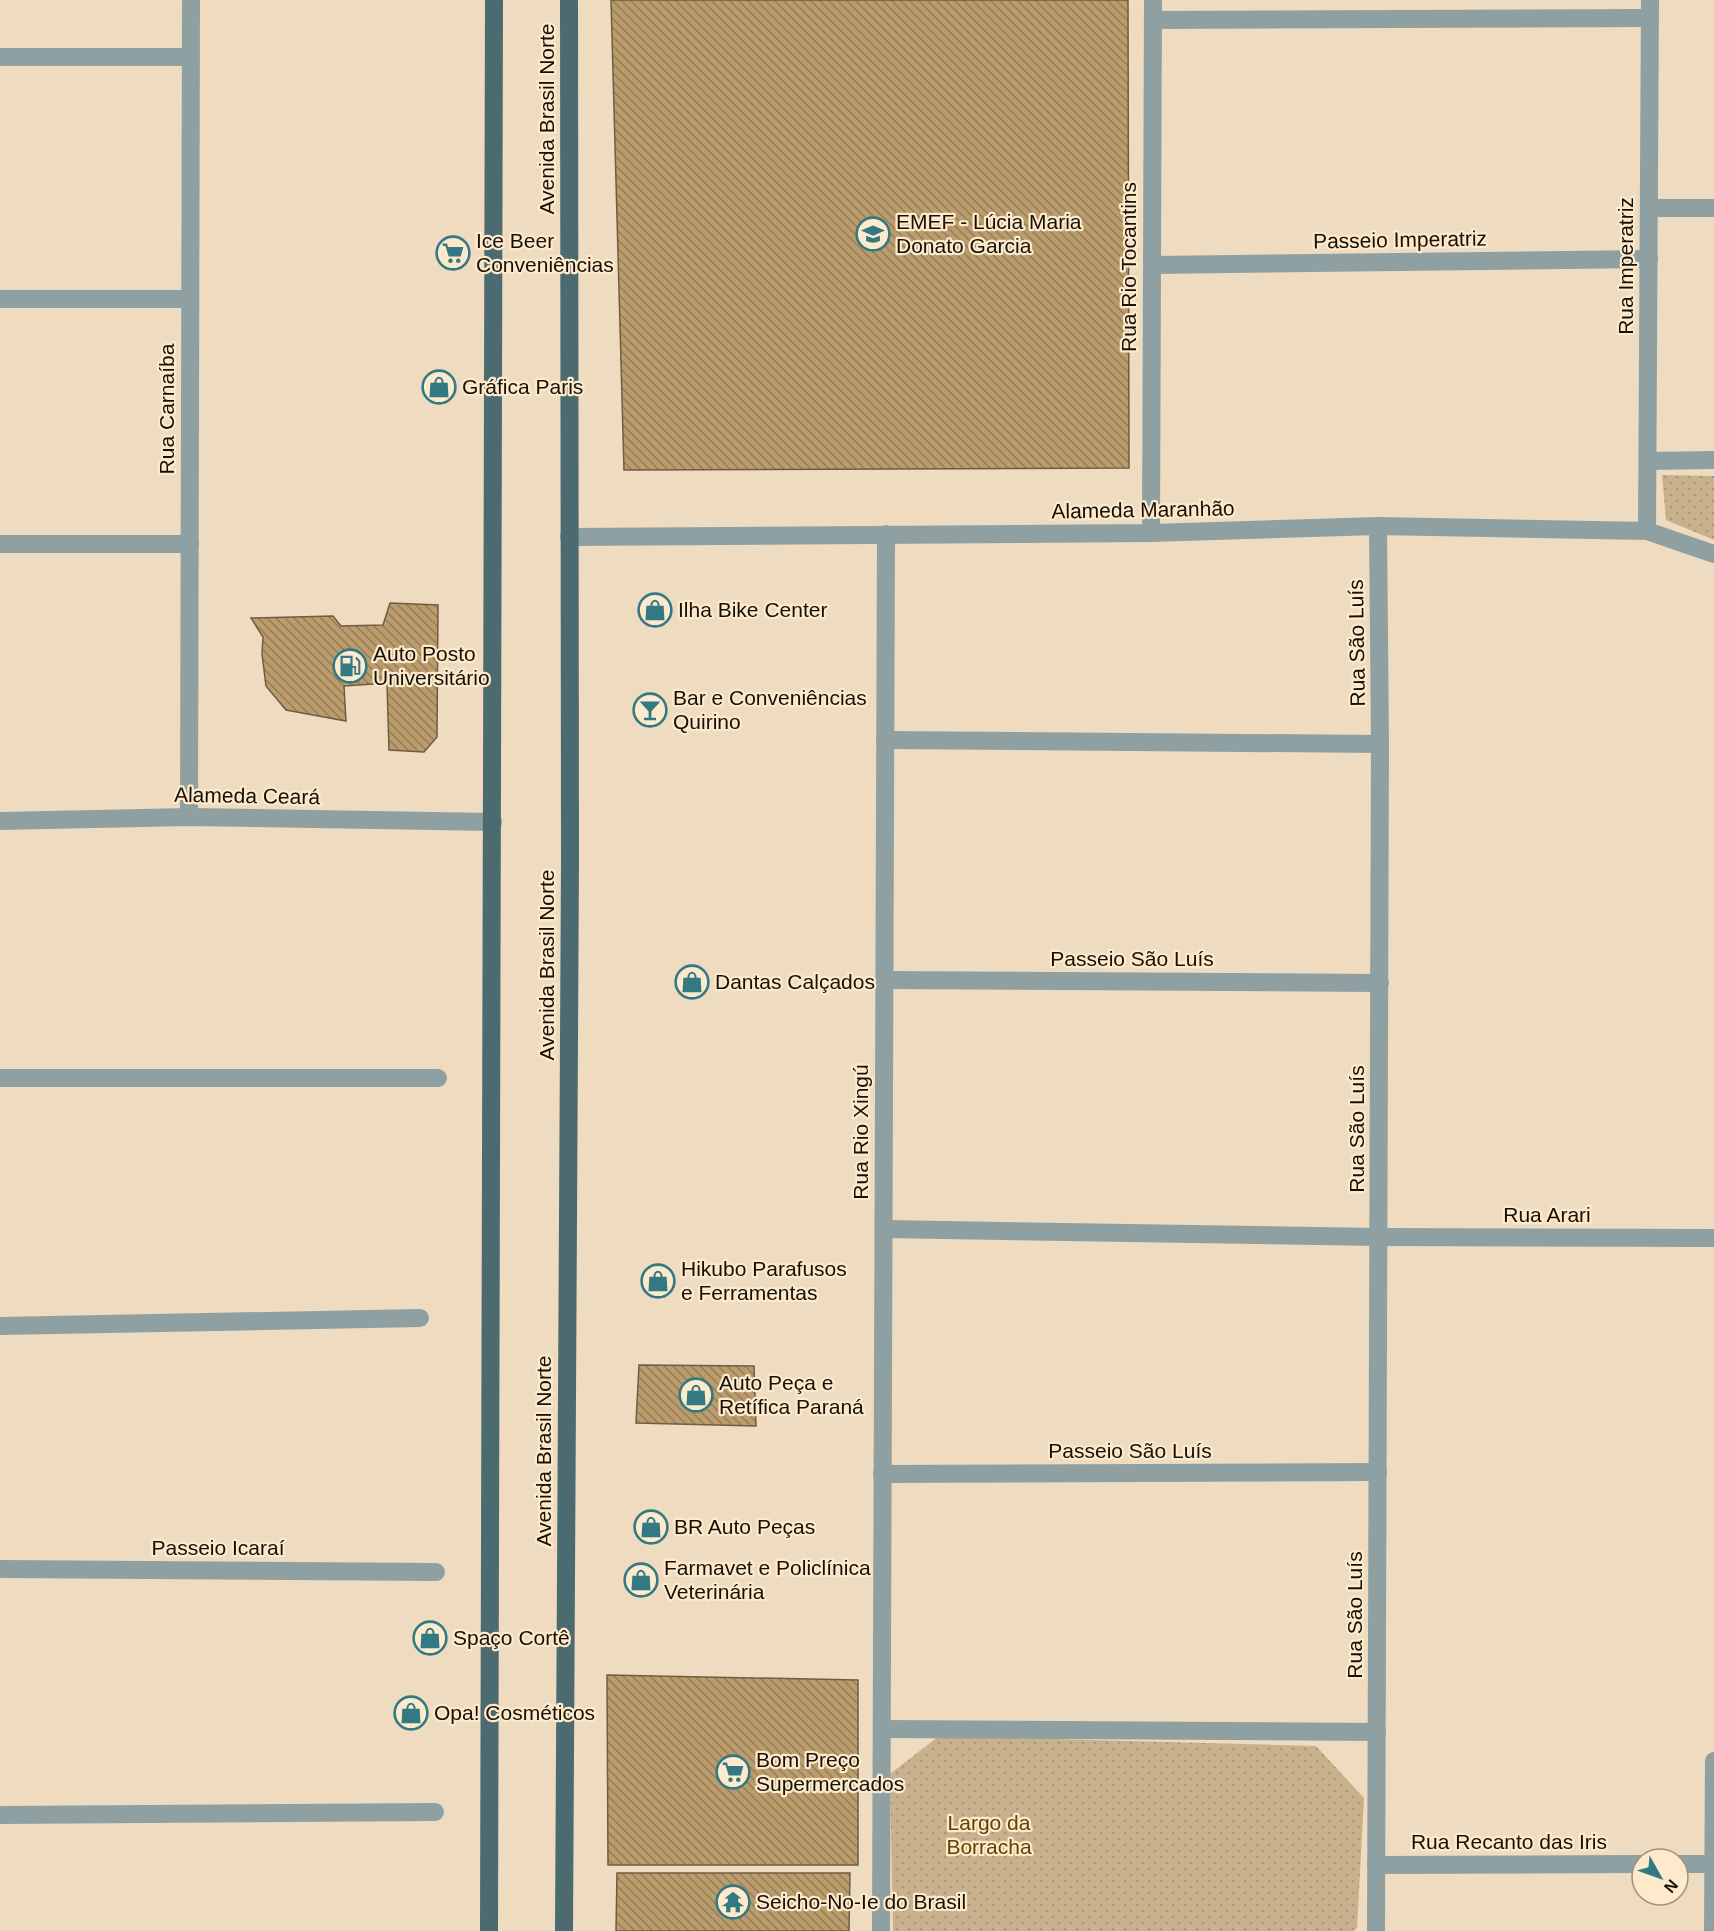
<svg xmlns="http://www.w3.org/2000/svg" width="1714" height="1931" viewBox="0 0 1714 1931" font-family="Arial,sans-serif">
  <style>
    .park { fill: url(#park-dots) }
    .building { fill: url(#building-back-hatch); stroke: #6e5d43; stroke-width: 1.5 }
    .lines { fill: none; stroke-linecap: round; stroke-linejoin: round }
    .minor { stroke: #8fa0a2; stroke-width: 18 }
    .major { stroke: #4c6b70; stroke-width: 18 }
    .labels { text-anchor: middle; stroke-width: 4.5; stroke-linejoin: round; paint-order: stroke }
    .street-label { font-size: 21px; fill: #161006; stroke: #fde9cb }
    .poi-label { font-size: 21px; fill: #161006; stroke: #fde9cb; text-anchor: start }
    .park-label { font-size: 21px; fill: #614101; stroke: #fde9cb }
  </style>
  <defs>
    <pattern id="park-dots" width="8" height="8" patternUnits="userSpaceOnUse" patternTransform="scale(1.5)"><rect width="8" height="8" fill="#c9b18d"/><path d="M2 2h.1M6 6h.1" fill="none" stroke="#ac9778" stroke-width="1.8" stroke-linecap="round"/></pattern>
    <pattern id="building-back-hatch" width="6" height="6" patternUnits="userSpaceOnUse" patternTransform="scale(1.5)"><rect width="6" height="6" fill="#bb9c6c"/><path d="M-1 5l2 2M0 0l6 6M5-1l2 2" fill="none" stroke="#977e57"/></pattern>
  </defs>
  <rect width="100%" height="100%" fill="#efdbbf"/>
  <g class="park">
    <path d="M1662 475 1714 476V540L1666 520Z"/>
    <path d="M939 1736 1316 1746 1364 1798 1357 1928 1353 1931H893L890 1774Z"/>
  </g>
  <g class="building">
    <path d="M611 0H1128L1129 468 624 470Z"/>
    <path d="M390 603 438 605 437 737 424 752 389 750 387 683 344 686 346 721 286 710 266 686 262 654 263 637 251 618 333 616 341 626 383 625Z"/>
    <path d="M639 1365 754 1366 756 1426 636 1423Z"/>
    <path d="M607 1675 858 1680V1865H608Z"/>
    <path d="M617 1873H850L849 1931H616Z"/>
  </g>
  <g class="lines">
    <g class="minor">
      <path d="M1153 20 1650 18"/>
      <path d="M0 57H191"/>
      <path d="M1649 208H1714"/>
      <path d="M1152 265 1649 259"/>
      <path d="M0 299H190"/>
      <path d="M1648 461 1714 460"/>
      <path d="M1647 531 1650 0"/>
      <path d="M1151 533 1153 0"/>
      <path d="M569 537 1151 533 1378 526 1647 531 1714 554"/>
      <path d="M0 544H190"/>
      <path d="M885 740 1380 744"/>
      <path d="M189 817 191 0"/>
      <path d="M0 821 189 817 493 822"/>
      <path d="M884 980 1380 983"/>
      <path d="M0 1078H438"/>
      <path d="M884 1229 1379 1237 1714 1238"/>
      <path d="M0 1326 420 1318"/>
      <path d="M882 1474 1378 1472"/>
      <path d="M0 1569 436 1572"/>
      <path d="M882 1729 1377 1732"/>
      <path d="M0 1815 435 1812"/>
      <path d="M1678 1864H1712"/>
      <path d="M1376 1865 1642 1864"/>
      <path d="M881 1931 886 534"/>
      <path d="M1376 1931 1380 744 1378 526"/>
      <path d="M1713 1931 1714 1761"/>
    </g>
    <g class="major">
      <path d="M489 1931 494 0"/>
      <path d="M564 1931 570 860 569 0"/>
    </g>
  </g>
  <defs>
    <g id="school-ring" transform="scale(1.725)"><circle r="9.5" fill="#fde9cb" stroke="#327983" stroke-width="1.5"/><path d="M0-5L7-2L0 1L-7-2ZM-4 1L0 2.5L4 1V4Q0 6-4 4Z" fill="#327983"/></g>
    <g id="supermarket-ring" transform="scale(1.725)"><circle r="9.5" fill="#fde9cb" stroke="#327983" stroke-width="1.5"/><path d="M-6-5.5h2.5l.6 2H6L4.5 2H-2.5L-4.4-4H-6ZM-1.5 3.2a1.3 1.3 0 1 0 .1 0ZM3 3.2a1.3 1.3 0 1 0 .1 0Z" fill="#327983"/></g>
    <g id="shop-ring" transform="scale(1.725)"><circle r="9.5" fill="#fde9cb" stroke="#327983" stroke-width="1.5"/><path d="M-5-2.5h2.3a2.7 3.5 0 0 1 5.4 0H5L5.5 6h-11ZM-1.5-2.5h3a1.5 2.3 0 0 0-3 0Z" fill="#327983"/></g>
    <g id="fuel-ring" transform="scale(1.725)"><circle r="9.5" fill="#fde9cb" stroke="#327983" stroke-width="1.5"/><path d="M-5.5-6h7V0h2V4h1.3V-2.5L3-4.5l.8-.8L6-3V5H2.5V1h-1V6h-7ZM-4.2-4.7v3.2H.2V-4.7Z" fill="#327983"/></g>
    <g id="bar-ring" transform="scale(1.725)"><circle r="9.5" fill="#fde9cb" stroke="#327983" stroke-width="1.5"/><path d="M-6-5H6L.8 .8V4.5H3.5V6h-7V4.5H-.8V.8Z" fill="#327983"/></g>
    <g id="temple-ring" transform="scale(1.725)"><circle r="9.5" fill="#fde9cb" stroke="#327983" stroke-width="1.5"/><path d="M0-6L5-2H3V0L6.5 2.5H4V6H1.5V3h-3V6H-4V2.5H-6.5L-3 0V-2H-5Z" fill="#327983"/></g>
  </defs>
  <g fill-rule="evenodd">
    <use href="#school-ring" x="873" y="234"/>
    <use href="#supermarket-ring" x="453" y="253"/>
    <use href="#shop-ring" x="439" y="387"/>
    <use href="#shop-ring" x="655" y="610"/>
    <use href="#fuel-ring" x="350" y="666"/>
    <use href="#bar-ring" x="650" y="710"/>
    <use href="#shop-ring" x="692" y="982"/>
    <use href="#shop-ring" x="658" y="1281"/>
    <use href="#shop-ring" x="696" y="1395"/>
    <use href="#shop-ring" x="651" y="1527"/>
    <use href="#shop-ring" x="641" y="1580"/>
    <use href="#shop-ring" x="430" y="1638"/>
    <use href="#shop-ring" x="411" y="1713"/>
    <use href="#supermarket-ring" x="733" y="1772"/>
    <use href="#temple-ring" x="733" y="1902"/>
  </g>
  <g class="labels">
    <g class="street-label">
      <text transform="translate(547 119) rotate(-90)" y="7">Avenida Brasil Norte</text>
      <text transform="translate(1400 240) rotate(-1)" y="7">Passeio Imperatriz</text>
      <text transform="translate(1626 266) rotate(-90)" y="7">Rua Imperatriz</text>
      <text transform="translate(1129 267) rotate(-90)" y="7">Rua Rio Tocantins</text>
      <text transform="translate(167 409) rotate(-90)" y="7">Rua Carnaíba</text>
      <text transform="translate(1143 510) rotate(-1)" y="7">Alameda Maranhão</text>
      <text transform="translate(1357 643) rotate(-91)" y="7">Rua São Luís</text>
      <text transform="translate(247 796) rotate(1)" y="7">Alameda Ceará</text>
      <text x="1132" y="966">Passeio São Luís</text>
      <text transform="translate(547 965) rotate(-90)" y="7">Avenida Brasil Norte</text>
      <text transform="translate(1357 1129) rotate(-90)" y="7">Rua São Luís</text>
      <text transform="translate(861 1132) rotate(-90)" y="7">Rua Rio Xingú</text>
      <text x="1547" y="1222">Rua Arari</text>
      <text transform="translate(544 1451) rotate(-90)" y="7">Avenida Brasil Norte</text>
      <text x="1130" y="1458">Passeio São Luís</text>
      <text x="218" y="1555">Passeio Icaraí</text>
      <text transform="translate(1355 1615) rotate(-90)" y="7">Rua São Luís</text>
      <text x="1509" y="1849">Rua Recanto das Iris</text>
    </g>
    <g class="poi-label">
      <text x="896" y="229">EMEF - Lúcia Maria<tspan x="896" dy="24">Donato Garcia</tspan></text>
      <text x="476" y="248">Ice Beer<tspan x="476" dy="24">Conveniências</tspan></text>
      <text x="462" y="394">Gráfica Paris</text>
      <text x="678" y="617">Ilha Bike Center</text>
      <text x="373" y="661">Auto Posto<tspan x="373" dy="24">Universitário</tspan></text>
      <text x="673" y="705">Bar e Conveniências<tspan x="673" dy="24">Quirino</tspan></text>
      <text x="715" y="989">Dantas Calçados</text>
      <text x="681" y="1276">Hikubo Parafusos<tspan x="681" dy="24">e Ferramentas</tspan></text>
      <text x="719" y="1390">Auto Peça e<tspan x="719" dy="24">Retífica Paraná</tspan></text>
      <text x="674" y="1534">BR Auto Peças</text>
      <text x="664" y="1575">Farmavet e Policlínica<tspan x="664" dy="24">Veterinária</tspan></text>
      <text x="453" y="1645">Spaço Cortê</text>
      <text x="434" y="1720">Opa! Cosméticos</text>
      <text x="756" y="1767">Bom Preço<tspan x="756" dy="24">Supermercados</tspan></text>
      <text x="756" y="1909">Seicho-No-Ie do Brasil</text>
    </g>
    <g class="park-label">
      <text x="989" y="1830">Largo da<tspan x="989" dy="24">Borracha</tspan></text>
    </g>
  </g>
  <g transform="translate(1660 1877) rotate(130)"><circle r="28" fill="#fde9cb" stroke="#a1927c" stroke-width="1.5"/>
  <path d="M0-4.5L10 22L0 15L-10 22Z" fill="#327983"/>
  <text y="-9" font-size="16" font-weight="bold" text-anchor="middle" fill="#161006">N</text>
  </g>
</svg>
